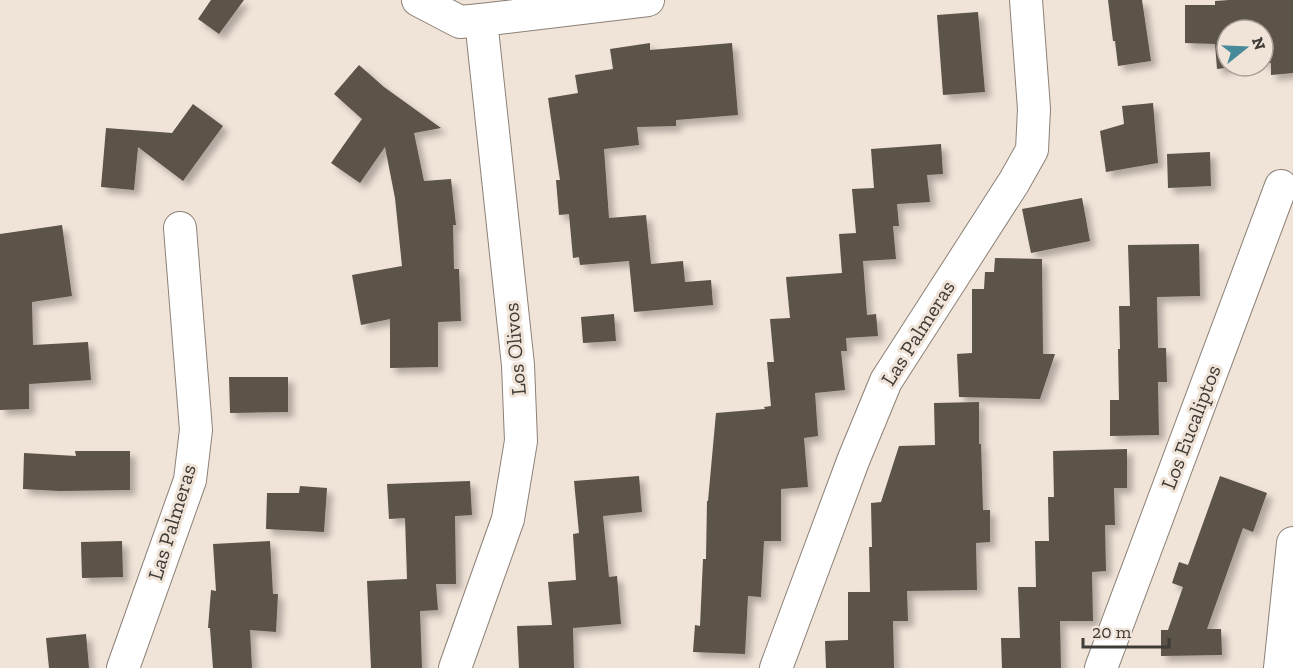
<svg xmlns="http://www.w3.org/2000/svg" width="1293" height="668" viewBox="0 0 1293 668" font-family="'Zilla Slab',serif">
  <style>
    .building { fill: #5c5248; filter: url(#shadow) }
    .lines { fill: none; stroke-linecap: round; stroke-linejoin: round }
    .minor-casing { stroke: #8c8177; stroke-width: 34 }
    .minor { stroke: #fff; stroke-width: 32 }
    .labels { text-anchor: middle; stroke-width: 6; stroke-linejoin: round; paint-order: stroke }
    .street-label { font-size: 21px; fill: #3f3b36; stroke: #f0e3d8 }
  </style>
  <defs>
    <filter id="shadow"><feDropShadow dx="5.5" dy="5.5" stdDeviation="3" flood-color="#0004"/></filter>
  </defs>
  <rect width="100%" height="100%" fill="#f0e3d8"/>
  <g class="building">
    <path d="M211 0H244L219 34 198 19Z"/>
    <path d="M1108 0H1142L1151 61 1118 66 1115 41H1113Z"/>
    <path d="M1229 0H1293V73L1271 75V63L1263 64V30H1227V66H1242L1217 69 1215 44 1185 43V5H1215V1Z"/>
    <path d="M978 12 985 92 943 95 937 15Z"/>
    <path d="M650 43V50L732 43 738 115 676 120V126L637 127 639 145 604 149 609 218 646 215 651 264 683 261 685 282 711 280 713 305 634 312 629 261 580 265 579 257 573 258 569 214 559 215 556 180H560L548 98 578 93 575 75 613 69 610 49Z"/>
    <path d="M359 65 384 87 441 128 414 133 424 181 451 179 456 225H453L454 269H459L461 321 438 322V367L390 368V319L361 325 352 275 402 266 395 198 385 147 360 183 331 163 362 119 334 94Z"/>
    <path d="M1153 103 1158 163 1106 172 1100 131 1124 124 1122 106Z"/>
    <path d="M193 104 223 126 183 181 138 147 134 190 101 187 106 128 172 133Z"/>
    <path d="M941 144 943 174 927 175 930 202 897 204 899 226H893L896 259 863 261 867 315 876 314 878 336 846 338 847 351H841L845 390 815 393 818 436 804 438 808 487 781 489V541H764L761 597 748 596 745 654 693 652 695 625 700 626 703 559H706L707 501H708L716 413 765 409 764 407 771 406 767 362H774L770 319 790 318 786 277 842 273 839 234 856 233 852 189 874 188 871 149Z"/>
    <path d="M1210 152 1211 186 1168 188 1167 154Z"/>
    <path d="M1082 198 1090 241 1031 253 1022 209Z"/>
    <path d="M62 225 72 296 32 302 33 345 88 342 91 380 29 384V409L0 410V234Z"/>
    <path d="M1199 244 1200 296 1157 297 1158 348H1166L1167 382H1158L1159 435 1110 436V400H1119L1118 349H1120L1119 306H1130L1128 245Z"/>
    <path d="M995 258 1042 259 1043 354H1055L1040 399 959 397 957 354 972 353V289H984L985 272H994Z"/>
    <path d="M614 314 616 341 583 343 581 317Z"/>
    <path d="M229 377H288V412L230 413Z"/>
    <path d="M979 402V444H981L983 510H990V542L976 543 977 590 907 591 908 621H893L894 668H826L825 641 848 640V592H870L869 547H872L871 503 881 502 899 446 935 445 934 403Z"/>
    <path d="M1127 449V488H1114L1115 525H1105L1106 571 1092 572 1093 621H1060L1061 668H1002L1001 638H1020L1018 587H1036L1035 541H1049L1048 497H1054L1053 451Z"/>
    <path d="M75 451H130V490L59 491 23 489 24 453 76 456Z"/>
    <path d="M639 476 642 512 603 516 609 577 617 576 621 624 573 628 574 668H519L517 626 552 625 548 582 576 580 573 534 579 533 574 481Z"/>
    <path d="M1220 476 1267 493 1253 532 1243 528 1207 629H1221L1222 655 1161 656V630H1168L1183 587 1172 583 1179 562 1188 565Z"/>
    <path d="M470 481 472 515 455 516 456 584H436L438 610 420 611 422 668H371L367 581 407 579 405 518 389 519 387 484Z"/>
    <path d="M300 486 327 488 324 532 266 529 267 493H299Z"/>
    <path d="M122 541 123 577 82 578 81 542Z"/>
    <path d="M270 541 273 594H278L276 632 250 630 252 668H213L210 628H208L211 590 216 591 213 544Z"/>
    <path d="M86 634 89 668H49L46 638Z"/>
  </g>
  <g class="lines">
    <g class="minor-casing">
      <g id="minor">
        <path d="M418 0 460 22 481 20 648 0"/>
        <path d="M123 668 190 480 196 430 180 228"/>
        <path d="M455 668 508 519 521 441 518 365 481 20"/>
        <path d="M776 668 853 461 886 381 1014 182 1032 150 1034 109 1026 0"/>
        <path d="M1101 668 1281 186"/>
        <path d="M1280 668 1293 543"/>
      </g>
    </g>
    <use href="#minor" class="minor"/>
  </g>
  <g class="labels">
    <g class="street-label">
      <text transform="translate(918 333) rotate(-58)" y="7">Las Palmeras</text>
      <text transform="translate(515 349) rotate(-95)" y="7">Los Olivos</text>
      <text transform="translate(1191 427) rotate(-69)" y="7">Los Eucaliptos</text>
      <text transform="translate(172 522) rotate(-73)" y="7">Las Palmeras</text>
    </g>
  </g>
  <g transform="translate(1245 48) rotate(72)"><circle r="28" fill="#f0e3d8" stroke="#a9a097" stroke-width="1.5"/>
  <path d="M0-4.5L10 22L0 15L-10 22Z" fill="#478a99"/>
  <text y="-9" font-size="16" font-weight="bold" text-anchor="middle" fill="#3f3b36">N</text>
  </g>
  <path d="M1083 638v9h86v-9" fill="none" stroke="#3f3b36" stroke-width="3"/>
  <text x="1092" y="638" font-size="18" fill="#3f3b36" stroke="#f0e3d8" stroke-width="4.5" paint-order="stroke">20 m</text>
</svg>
